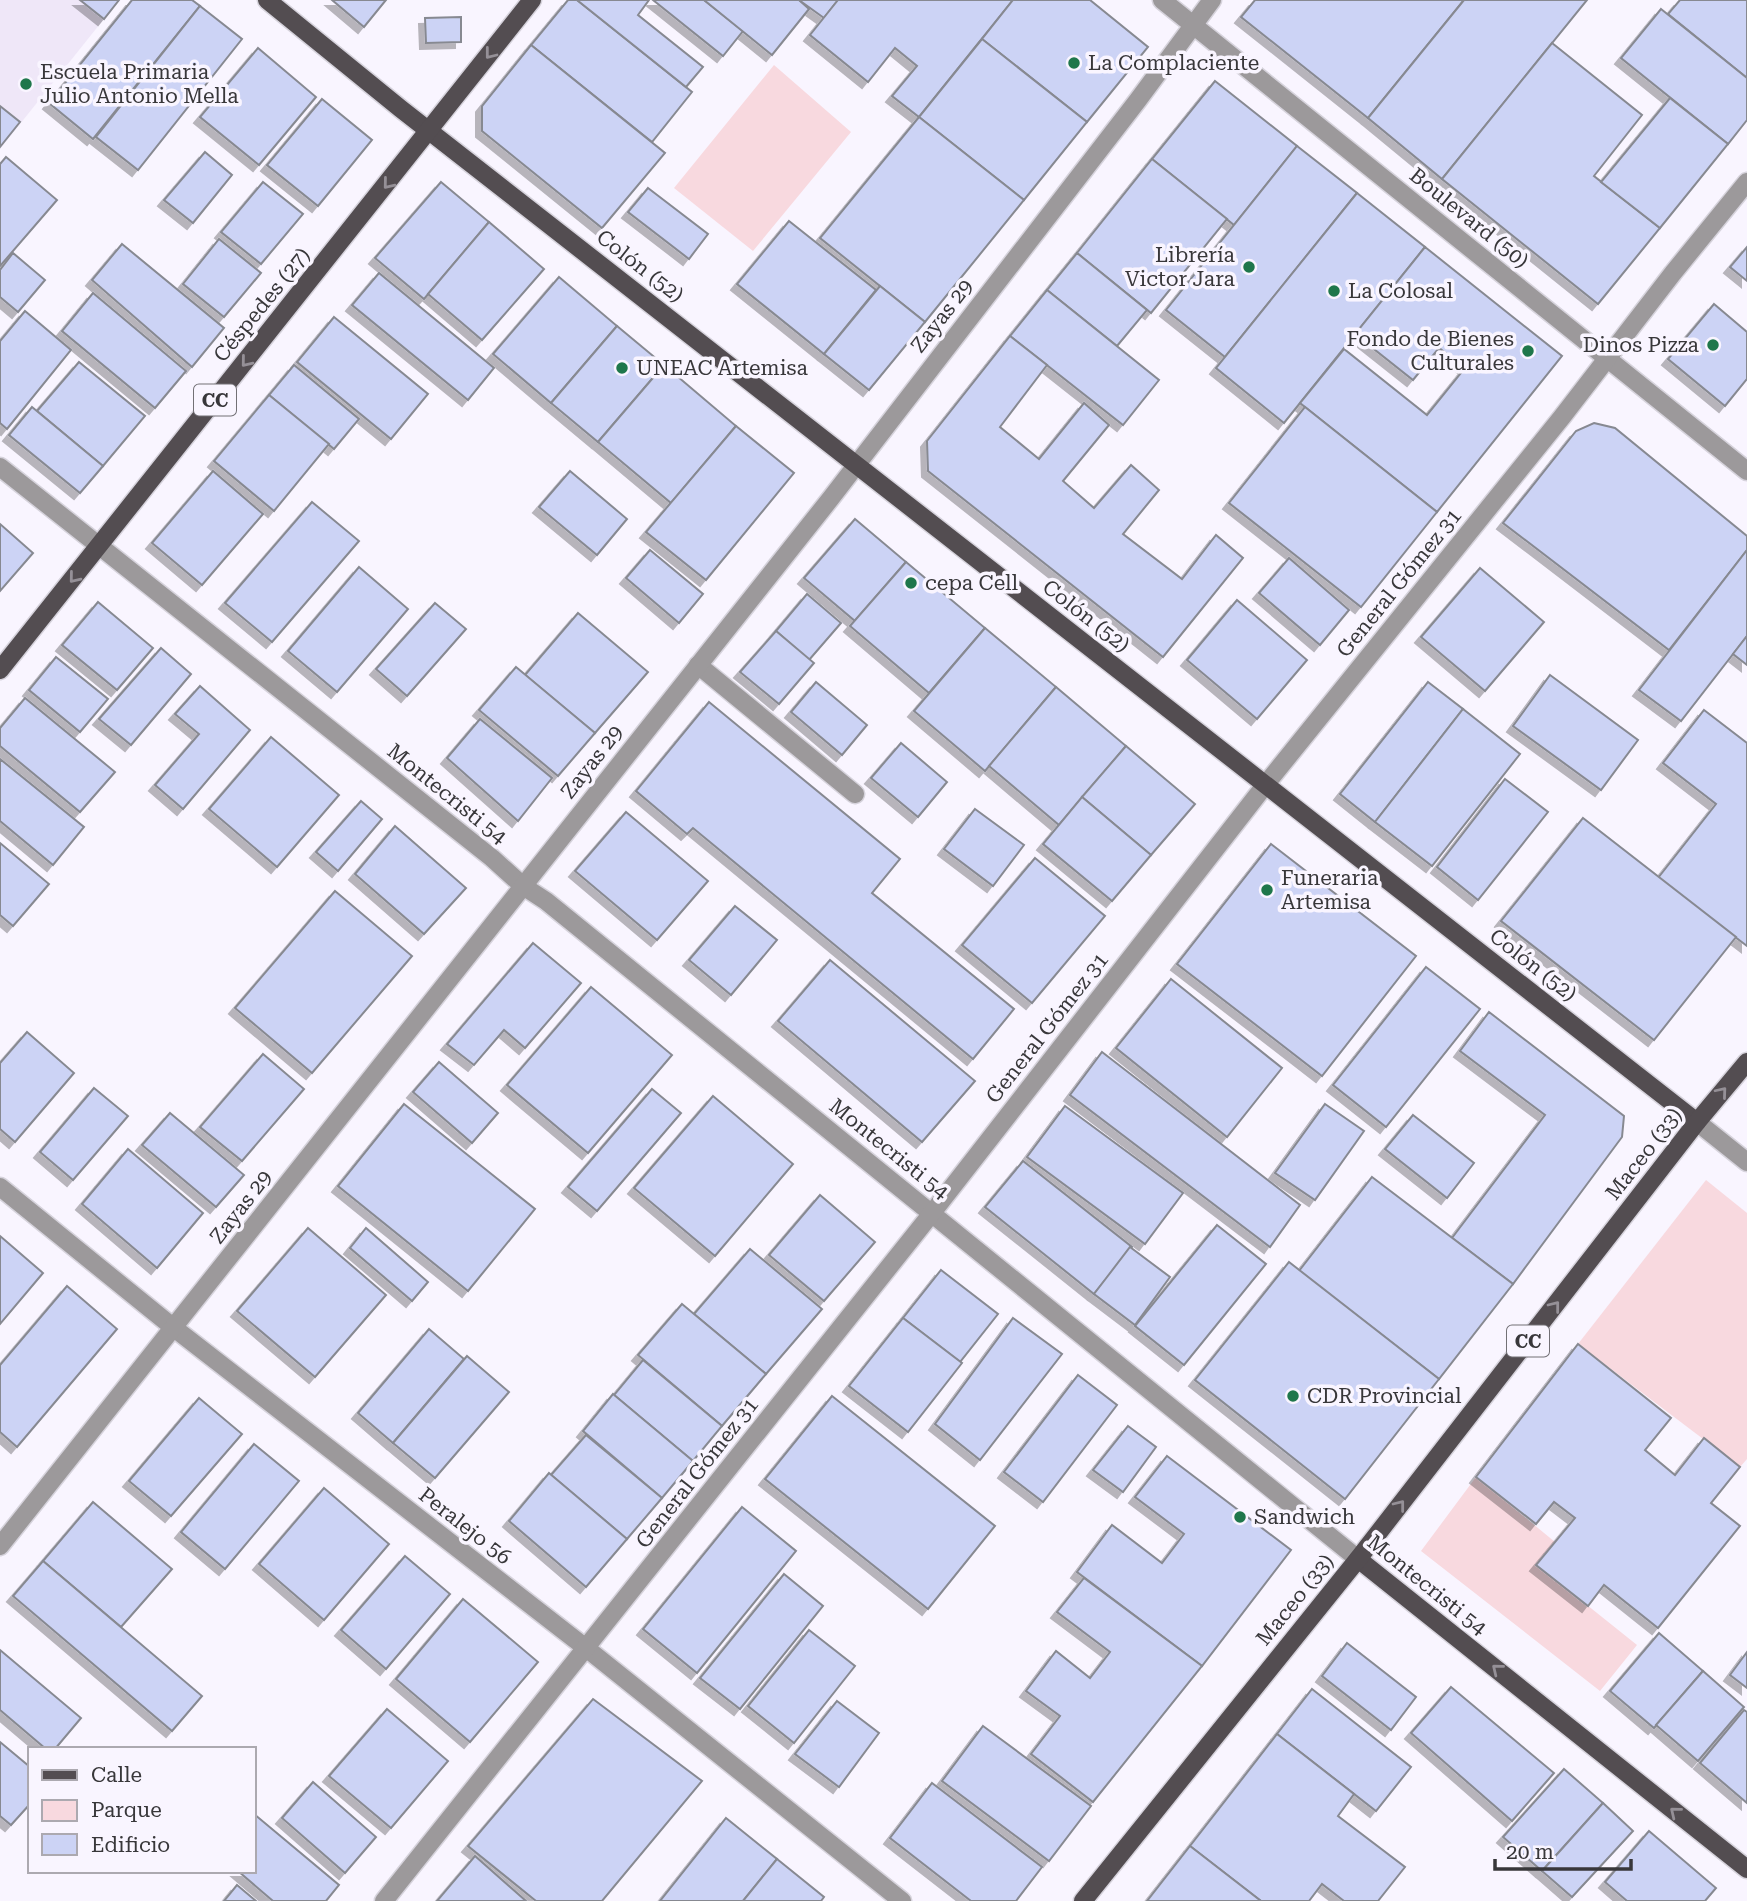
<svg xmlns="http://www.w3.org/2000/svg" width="1747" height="1901" viewBox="0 0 1747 1901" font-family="'Roboto Serif',serif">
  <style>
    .built { fill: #efe7f8 }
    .green { fill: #f8d9df }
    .building { fill: #ccd3f5; stroke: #878991; stroke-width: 2; filter: url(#shadow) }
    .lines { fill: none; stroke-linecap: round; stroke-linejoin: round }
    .minor-casing { stroke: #d6d3dc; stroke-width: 21 }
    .major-casing { stroke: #d6d3dc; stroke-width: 21 }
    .minor { stroke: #9c999b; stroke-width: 18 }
    .major { stroke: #534d51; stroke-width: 18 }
    .oneway { stroke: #959097 }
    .poi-dot { fill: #1f774b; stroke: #f9f5ff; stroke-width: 2.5 }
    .labels { text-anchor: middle; stroke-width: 7; stroke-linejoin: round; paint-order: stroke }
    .shield { fill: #f9f5ff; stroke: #727075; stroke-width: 2 }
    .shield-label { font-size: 19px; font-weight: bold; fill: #38373a }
    .poi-label { font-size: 21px; fill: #38373a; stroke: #f9f5ff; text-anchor: start }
    .street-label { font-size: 21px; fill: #38373a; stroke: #f9f5ff }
  </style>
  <defs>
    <filter id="shadow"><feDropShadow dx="-6" dy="6" stdDeviation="0" flood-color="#0004"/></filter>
  </defs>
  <rect width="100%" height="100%" fill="#f9f5ff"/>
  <path class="built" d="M0 0H119L0 149Z"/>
  <g class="green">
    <path d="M774 65 851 132 753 251 674 188Z"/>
    <path d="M1706 1180 1747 1213V1459L1740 1467 1578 1344Z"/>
    <path d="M1476 1477 1555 1542 1537 1565 1637 1645 1600 1691 1421 1551Z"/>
  </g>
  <g class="building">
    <path d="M80 0H119L104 19Z"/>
    <path d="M132 0H192L200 6 93 139 49 103Z"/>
    <path d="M332 0H386L364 27Z"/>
    <path d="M568 0H577L692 92 652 142 531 45Z"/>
    <path d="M577 0H649L638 15 703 67 686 87Z"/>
    <path d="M653 0H704L743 31 723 56Z"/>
    <path d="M704 0H799L809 9 772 55Z"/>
    <path d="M799 0H838L824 18Z"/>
    <path d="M838 0H1013L919 117 892 96 917 66 895 48 868 82 810 35Z"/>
    <path d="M1013 0H1090L1148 47 1087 122 982 39Z"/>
    <path d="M1255 0H1464L1368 118 1241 17Z"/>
    <path d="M1464 0H1587L1442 179 1368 118Z"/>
    <path d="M1680 0H1747V78L1668 14Z"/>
    <path d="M200 6 242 39 138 170 96 137Z"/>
    <path d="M1661 9 1747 78V120L1728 144 1621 58Z"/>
    <path d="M461 17V42L426 43 425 18Z"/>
    <path d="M982 39 1087 122 1024 200 919 117Z"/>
    <path d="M1552 43 1642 115 1594 176 1660 228 1598 304 1442 179Z"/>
    <path d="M531 45 665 153 602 228 482 131V106Z"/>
    <path d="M258 48 316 97 259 165 200 117Z"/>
    <path d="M1215 81 1297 146 1234 225 1152 159Z"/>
    <path d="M1670 98 1728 144 1660 228 1601 182Z"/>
    <path d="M322 99 372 140 318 206 267 165Z"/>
    <path d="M0 106 20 122 0 147Z"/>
    <path d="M919 117 1024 200 925 322 820 238Z"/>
    <path d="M1297 146 1357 193 1225 357 1166 310Z"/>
    <path d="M205 152 232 175 193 223 164 200Z"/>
    <path d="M6 157 57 200 0 266V164Z"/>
    <path d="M1152 159 1227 219 1151 313 1077 253Z"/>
    <path d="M263 182 303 214 261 264 221 232Z"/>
    <path d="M441 182 489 222 424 299 375 258Z"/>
    <path d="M648 188 708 234 689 259 628 212Z"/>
    <path d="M1357 193 1425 247 1284 423 1216 368Z"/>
    <path d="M789 221 876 290 824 354 737 284Z"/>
    <path d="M489 222 544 269 482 340 428 294Z"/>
    <path d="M219 239 261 273 224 317 183 284Z"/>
    <path d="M122 244 224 328 192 367 92 280Z"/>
    <path d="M1425 247 1562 356 1437 512 1300 403 1344 349 1427 415 1465 368 1439 348 1413 380 1355 334Z"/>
    <path d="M1747 247V281L1730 267Z"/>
    <path d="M13 253 45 280 18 312 0 297V270Z"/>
    <path d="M1077 253 1147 310 1117 346 1047 290Z"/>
    <path d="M379 273 494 368 468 400 352 305Z"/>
    <path d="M559 277 617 326 551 403 493 354Z"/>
    <path d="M880 286 925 322 869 390 824 354Z"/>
    <path d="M1047 290 1159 380 1123 425 1010 336Z"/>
    <path d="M93 293 186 371 155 408 62 331Z"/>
    <path d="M1714 304 1747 332V379L1725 406 1668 359Z"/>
    <path d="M25 311 71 350 7 429 0 423V341Z"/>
    <path d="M334 317 428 394 391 439 297 362Z"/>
    <path d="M617 326 664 365 598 442 551 403Z"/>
    <path d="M1010 336 1047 365 1000 427 1039 459 1084 403 1109 425 1063 481 1094 508 1131 465 1159 490 1123 534 1182 579 1216 535 1243 558 1163 657 928 471 927 441Z"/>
    <path d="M79 362 145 416 103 466 37 411Z"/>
    <path d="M294 365 359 419 334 449 269 395Z"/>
    <path d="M664 365 736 426 671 503 598 442Z"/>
    <path d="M269 395 329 444 274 511 214 461Z"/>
    <path d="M32 407 103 466 80 493 9 435Z"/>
    <path d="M1305 407 1437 512 1361 607 1229 503Z"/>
    <path d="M1594 423 1615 428 1747 536V550L1669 650 1503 523 1576 431Z"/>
    <path d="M736 426 794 473 706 580 646 532Z"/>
    <path d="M213 471 263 514 202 585 152 543Z"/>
    <path d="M570 471 627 519 597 555 539 507Z"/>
    <path d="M312 502 359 541 272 642 225 603Z"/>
    <path d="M855 519 906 562 855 621 804 578Z"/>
    <path d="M0 524 33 553 0 591Z"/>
    <path d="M650 550 703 594 679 623 626 578Z"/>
    <path d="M1747 550V636L1681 721 1639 690Z"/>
    <path d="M1289 558 1349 610 1320 645 1259 593Z"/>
    <path d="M906 562 985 628 929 693 850 626Z"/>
    <path d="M359 567 408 609 337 692 288 651Z"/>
    <path d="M1480 568 1544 622 1485 691 1421 637Z"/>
    <path d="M807 594 841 623 809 660 776 631Z"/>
    <path d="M1237 600 1307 660 1257 719 1187 660Z"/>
    <path d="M98 602 153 648 117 690 62 645Z"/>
    <path d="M435 603 466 629 407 696 376 669Z"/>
    <path d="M578 613 648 672 595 733 525 675Z"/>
    <path d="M985 628 1056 687 985 771 914 711Z"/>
    <path d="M776 631 814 663 779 704 740 672Z"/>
    <path d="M1747 636V665L1733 654Z"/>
    <path d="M161 648 191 674 131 745 99 719Z"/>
    <path d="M56 657 108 699 80 732 29 690Z"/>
    <path d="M516 667 595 733 558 776 479 710Z"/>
    <path d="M1550 675 1638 740 1601 790 1513 726Z"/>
    <path d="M816 682 867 725 842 755 791 712Z"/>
    <path d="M1428 682 1463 709 1375 822 1340 794Z"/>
    <path d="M200 686 250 730 183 809 155 785 199 734 175 714Z"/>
    <path d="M1056 687 1126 746 1059 825 989 766Z"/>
    <path d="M25 698 115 772 80 812 0 746V728Z"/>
    <path d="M709 702 900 859 872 893 1014 1009 973 1059 693 828 687 834 636 791Z"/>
    <path d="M1463 709 1520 754 1432 866 1375 822Z"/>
    <path d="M1704 710 1747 743V946L1658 878 1716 804 1663 763Z"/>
    <path d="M480 719 552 778 518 821 447 758Z"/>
    <path d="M271 737 339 795 277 867 209 809Z"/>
    <path d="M901 743 947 782 918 817 871 778Z"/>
    <path d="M1126 746 1195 804 1151 855 1082 797Z"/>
    <path d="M0 759 84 827 53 865 0 821Z"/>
    <path d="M1505 779 1548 812 1478 900 1437 867Z"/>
    <path d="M1082 797 1151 855 1112 901 1043 844Z"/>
    <path d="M361 801 382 819 338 871 316 852Z"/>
    <path d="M975 809 1024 845 993 886 944 849Z"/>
    <path d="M626 812 708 881 657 940 575 871Z"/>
    <path d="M1583 818 1736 937 1654 1040 1501 921Z"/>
    <path d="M395 826 466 888 424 934 355 874Z"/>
    <path d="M0 843 49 884 13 926 0 915Z"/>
    <path d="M1271 844 1416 956 1322 1076 1177 964Z"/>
    <path d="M1035 858 1105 916 1032 1003 962 945Z"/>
    <path d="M335 891 412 956 312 1073 235 1008Z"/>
    <path d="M735 906 777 940 731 995 689 960Z"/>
    <path d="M533 943 581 983 525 1048 504 1030 474 1065 447 1044Z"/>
    <path d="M830 960 975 1081 922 1142 778 1021Z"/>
    <path d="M1426 967 1480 1009 1386 1127 1333 1085Z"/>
    <path d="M1171 979 1282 1068 1227 1137 1116 1048Z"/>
    <path d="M591 987 672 1055 588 1153 507 1085Z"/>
    <path d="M1489 1012 1624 1116 1622 1137 1513 1284 1452 1238 1545 1115 1460 1051Z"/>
    <path d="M27 1032 74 1073 15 1142 0 1129V1063Z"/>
    <path d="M1102 1052 1300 1205 1270 1247 1070 1095Z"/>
    <path d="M263 1054 304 1089 242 1161 200 1127Z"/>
    <path d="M439 1062 498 1113 472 1143 413 1092Z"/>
    <path d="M94 1088 128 1116 73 1180 40 1152Z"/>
    <path d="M652 1089 681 1113 597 1211 568 1187Z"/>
    <path d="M713 1096 793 1164 715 1256 634 1188Z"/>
    <path d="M404 1104 535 1209 468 1291 338 1186Z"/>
    <path d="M1325 1104 1364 1131 1315 1200 1275 1173Z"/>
    <path d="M1065 1106 1183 1193 1145 1244 1027 1157Z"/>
    <path d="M170 1113 244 1175 216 1207 142 1145Z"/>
    <path d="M1413 1115 1474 1163 1447 1198 1385 1149Z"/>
    <path d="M128 1149 203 1213 157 1268 82 1204Z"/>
    <path d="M1023 1161 1132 1247 1094 1294 985 1207Z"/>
    <path d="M1372 1177 1513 1284 1439 1379 1299 1271Z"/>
    <path d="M820 1195 875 1242 824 1301 769 1255Z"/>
    <path d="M1217 1225 1266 1264 1184 1365 1135 1326Z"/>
    <path d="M308 1228 386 1295 315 1377 237 1311Z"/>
    <path d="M366 1228 428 1282 412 1301 350 1248Z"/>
    <path d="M0 1236 43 1273 0 1324Z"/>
    <path d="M1130 1247 1170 1277 1135 1325 1094 1294Z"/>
    <path d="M750 1249 822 1309 766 1374 694 1314Z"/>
    <path d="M1289 1262 1439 1379 1345 1499 1195 1380Z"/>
    <path d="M941 1270 998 1314 960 1362 903 1318Z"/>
    <path d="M67 1286 117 1329 17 1447 0 1432V1365Z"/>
    <path d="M682 1304 766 1374 722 1426 638 1355Z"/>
    <path d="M903 1318 962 1363 908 1432 849 1386Z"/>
    <path d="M1013 1318 1062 1354 980 1460 935 1424Z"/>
    <path d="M429 1329 464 1359 393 1443 358 1413Z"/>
    <path d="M1578 1344 1671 1418 1645 1450 1675 1475 1704 1438 1740 1467 1711 1503 1740 1526 1658 1628 1604 1585 1588 1606 1536 1565 1575 1518 1554 1502 1536 1524 1476 1477Z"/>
    <path d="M467 1356 509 1392 435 1478 393 1443Z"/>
    <path d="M643 1360 722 1426 693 1461 614 1395Z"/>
    <path d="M1078 1375 1117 1405 1043 1502 1004 1472Z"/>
    <path d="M613 1394 693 1461 662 1498 583 1431Z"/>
    <path d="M832 1396 995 1526 928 1609 765 1479Z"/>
    <path d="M199 1398 242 1434 171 1516 129 1481Z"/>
    <path d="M1128 1426 1156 1447 1123 1492 1093 1470Z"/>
    <path d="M586 1435 662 1498 627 1539 551 1475Z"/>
    <path d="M254 1444 299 1481 225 1569 181 1532Z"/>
    <path d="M1167 1456 1291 1550 1202 1666 1077 1572 1112 1525 1162 1563 1184 1534 1135 1497Z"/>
    <path d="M549 1473 627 1539 586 1587 509 1521Z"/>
    <path d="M324 1488 389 1544 324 1620 259 1564Z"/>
    <path d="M93 1502 172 1569 121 1627 43 1561Z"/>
    <path d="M742 1507 796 1551 697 1673 643 1629Z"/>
    <path d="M405 1556 450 1594 386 1669 341 1630Z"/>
    <path d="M43 1561 202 1696 172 1731 13 1596Z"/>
    <path d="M784 1574 823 1606 740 1709 700 1678Z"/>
    <path d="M1084 1578 1202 1666 1093 1802 1031 1754 1060 1716 1026 1691 1056 1651 1090 1678 1110 1652 1057 1612Z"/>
    <path d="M463 1599 538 1662 470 1742 396 1679Z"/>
    <path d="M809 1630 855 1666 794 1743 748 1706Z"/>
    <path d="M1659 1633 1703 1671 1654 1728 1610 1691Z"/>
    <path d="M1347 1643 1416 1697 1391 1730 1322 1676Z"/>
    <path d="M0 1650 81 1718 55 1749H46L0 1710Z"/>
    <path d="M1747 1652V1688L1730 1675Z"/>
    <path d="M1703 1671 1744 1707 1698 1761 1656 1725Z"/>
    <path d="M1451 1687 1554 1773 1512 1821 1411 1733Z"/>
    <path d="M1312 1689 1411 1767 1376 1811 1277 1734Z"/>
    <path d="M593 1699 702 1781 602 1901H536L468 1846Z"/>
    <path d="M837 1701 879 1733 839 1787 795 1754Z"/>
    <path d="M387 1709 448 1761 391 1828 329 1776Z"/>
    <path d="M1744 1710 1747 1712V1803L1700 1763Z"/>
    <path d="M983 1726 1091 1806 1049 1861 942 1781Z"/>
    <path d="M1277 1734 1354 1794 1338 1816 1405 1867 1378 1901H1344L1322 1884 1309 1901H1261L1190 1846Z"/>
    <path d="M0 1742 30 1767V1804L11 1825 0 1816Z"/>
    <path d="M1564 1769 1603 1803 1542 1871 1503 1837Z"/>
    <path d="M313 1782 376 1837 345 1873 282 1818Z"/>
    <path d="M932 1783 1042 1867 1016 1901H971L890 1838Z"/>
    <path d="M1603 1803 1633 1831 1572 1897 1542 1871Z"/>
    <path d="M254 1814 339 1885 326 1901H273L238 1871H254Z"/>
    <path d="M726 1818 777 1859 743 1901H660Z"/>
    <path d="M1649 1831 1716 1888 1705 1901H1627L1605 1882Z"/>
    <path d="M1190 1846 1261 1901H1147Z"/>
    <path d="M475 1856 526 1901H437Z"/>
    <path d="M777 1859 824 1897 821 1901H743Z"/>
    <path d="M237 1885 256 1901H224Z"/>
  </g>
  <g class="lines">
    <g class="minor-casing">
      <g id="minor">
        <path d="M1162 0 1747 471"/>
        <path d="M0 467 492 858 523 886 546 901 1358 1559"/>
        <path d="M698 665 855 794"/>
        <path d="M1697 1122 1747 1162"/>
        <path d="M0 1187 174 1328 586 1648 902 1901"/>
        <path d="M0 1546 831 498 1138 100 1212 0"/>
        <path d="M384 1901 932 1213 1266 784 1562 417 1673 273 1747 182"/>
      </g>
    </g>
    <g class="major-casing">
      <g id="major">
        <path d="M267 0 401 109 1697 1122"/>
        <path d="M0 670 532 0"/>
        <path d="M1358 1559 1747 1869"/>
        <path d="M1083 1901 1358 1559 1697 1122 1747 1062"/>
      </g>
    </g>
    <use href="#minor" class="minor"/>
    <use href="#major" class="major"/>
  </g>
  <defs><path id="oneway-chevron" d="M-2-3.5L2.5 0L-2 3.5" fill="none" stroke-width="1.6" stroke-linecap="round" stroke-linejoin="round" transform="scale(1.75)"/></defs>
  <g class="oneway">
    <use href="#oneway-chevron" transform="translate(490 54) rotate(128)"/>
    <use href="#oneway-chevron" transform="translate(388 184) rotate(129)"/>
    <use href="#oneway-chevron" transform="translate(246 362) rotate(129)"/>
    <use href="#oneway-chevron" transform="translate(74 578) rotate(129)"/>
    <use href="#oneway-chevron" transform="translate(1722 1092) rotate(-50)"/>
    <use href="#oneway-chevron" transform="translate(1555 1306) rotate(-52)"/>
    <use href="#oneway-chevron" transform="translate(1400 1505) rotate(-52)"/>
    <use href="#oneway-chevron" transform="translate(1497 1669) rotate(-141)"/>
    <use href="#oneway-chevron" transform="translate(1675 1812) rotate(-141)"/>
  </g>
  <g class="poi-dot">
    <circle cx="1074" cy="63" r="7"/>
    <circle cx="26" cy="84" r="7"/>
    <circle cx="1249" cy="267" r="7"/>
    <circle cx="1334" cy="291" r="7"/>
    <circle cx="1713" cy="345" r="7"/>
    <circle cx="1528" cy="351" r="7"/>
    <circle cx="622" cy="368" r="7"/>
    <circle cx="911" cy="583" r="7"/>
    <circle cx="1267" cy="890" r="7"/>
    <circle cx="1293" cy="1396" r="7"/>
    <circle cx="1240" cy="1517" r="7"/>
  </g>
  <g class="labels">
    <g class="shield">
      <rect x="194" y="384.5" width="42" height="31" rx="5"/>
      <rect x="1507" y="1325.5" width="42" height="31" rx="5"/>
    </g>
    <g class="shield-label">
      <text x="215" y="407">CC</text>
      <text x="1528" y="1348">CC</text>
    </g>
    <g class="poi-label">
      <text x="1088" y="70">La Complaciente</text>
      <text x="40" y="79">Escuela Primaria<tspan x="40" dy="24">Julio Antonio Mella</tspan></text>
      <text x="1235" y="262" text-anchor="end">Librería<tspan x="1235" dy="24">Victor Jara</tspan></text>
      <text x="1348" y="298">La Colosal</text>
      <text x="1514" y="346" text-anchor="end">Fondo de Bienes<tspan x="1514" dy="24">Culturales</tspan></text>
      <text x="1699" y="352" text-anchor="end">Dinos Pizza</text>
      <text x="636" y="375">UNEAC Artemisa</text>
      <text x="925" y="590">cepa Cell</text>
      <text x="1281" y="885">Funeraria<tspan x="1281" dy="24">Artemisa</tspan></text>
      <text x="1307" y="1403">CDR Provincial</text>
      <text x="1254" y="1524">Sandwich</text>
    </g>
    <g class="street-label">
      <text transform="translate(1469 218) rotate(39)" y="7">Boulevard (50)</text>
      <text transform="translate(640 266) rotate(38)" y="7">Colón (52)</text>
      <text transform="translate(262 305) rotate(-51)" y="7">Céspedes (27)</text>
      <text transform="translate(942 316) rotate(-52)" y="7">Zayas 29</text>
      <text transform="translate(1399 583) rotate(-51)" y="7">General Gómez 31</text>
      <text transform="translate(1086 616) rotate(38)" y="7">Colón (52)</text>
      <text transform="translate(592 762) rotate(-52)" y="7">Zayas 29</text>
      <text transform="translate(447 794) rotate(39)" y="7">Montecristi 54</text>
      <text transform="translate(1533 965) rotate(38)" y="7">Colón (52)</text>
      <text transform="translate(1047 1028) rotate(-52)" y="7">General Gómez 31</text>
      <text transform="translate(889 1149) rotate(39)" y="7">Montecristi 54</text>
      <text transform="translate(1644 1154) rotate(-52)" y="7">Maceo (33)</text>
      <text transform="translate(241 1207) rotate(-52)" y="7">Zayas 29</text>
      <text transform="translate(697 1473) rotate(-52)" y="7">General Gómez 31</text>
      <text transform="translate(465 1526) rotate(38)" y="7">Peralejo 56</text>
      <text transform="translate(1427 1585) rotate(39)" y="7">Montecristi 54</text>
      <text transform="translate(1295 1600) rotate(-51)" y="7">Maceo (33)</text>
    </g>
  </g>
  <rect x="28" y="1747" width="228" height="126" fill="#f9f5ff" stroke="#aca9b0" stroke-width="2"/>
  <rect x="42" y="1770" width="35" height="10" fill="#534d51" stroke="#aca9b0" stroke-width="2"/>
  <text x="91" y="1782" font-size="21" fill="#38373a">Calle</text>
  <rect x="42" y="1800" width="35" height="21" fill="#f8d9df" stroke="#aca9b0" stroke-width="2"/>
  <text x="91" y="1817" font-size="21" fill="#38373a">Parque</text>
  <rect x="42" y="1834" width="35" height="21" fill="#ccd3f5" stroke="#aca9b0" stroke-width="2"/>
  <text x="91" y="1852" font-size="21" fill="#38373a">Edificio</text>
  <path d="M1495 1859v10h136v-10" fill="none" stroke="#38373a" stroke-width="3.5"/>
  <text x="1506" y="1859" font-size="21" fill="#38373a" stroke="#f9f5ff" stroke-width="5" paint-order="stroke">20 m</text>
</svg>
